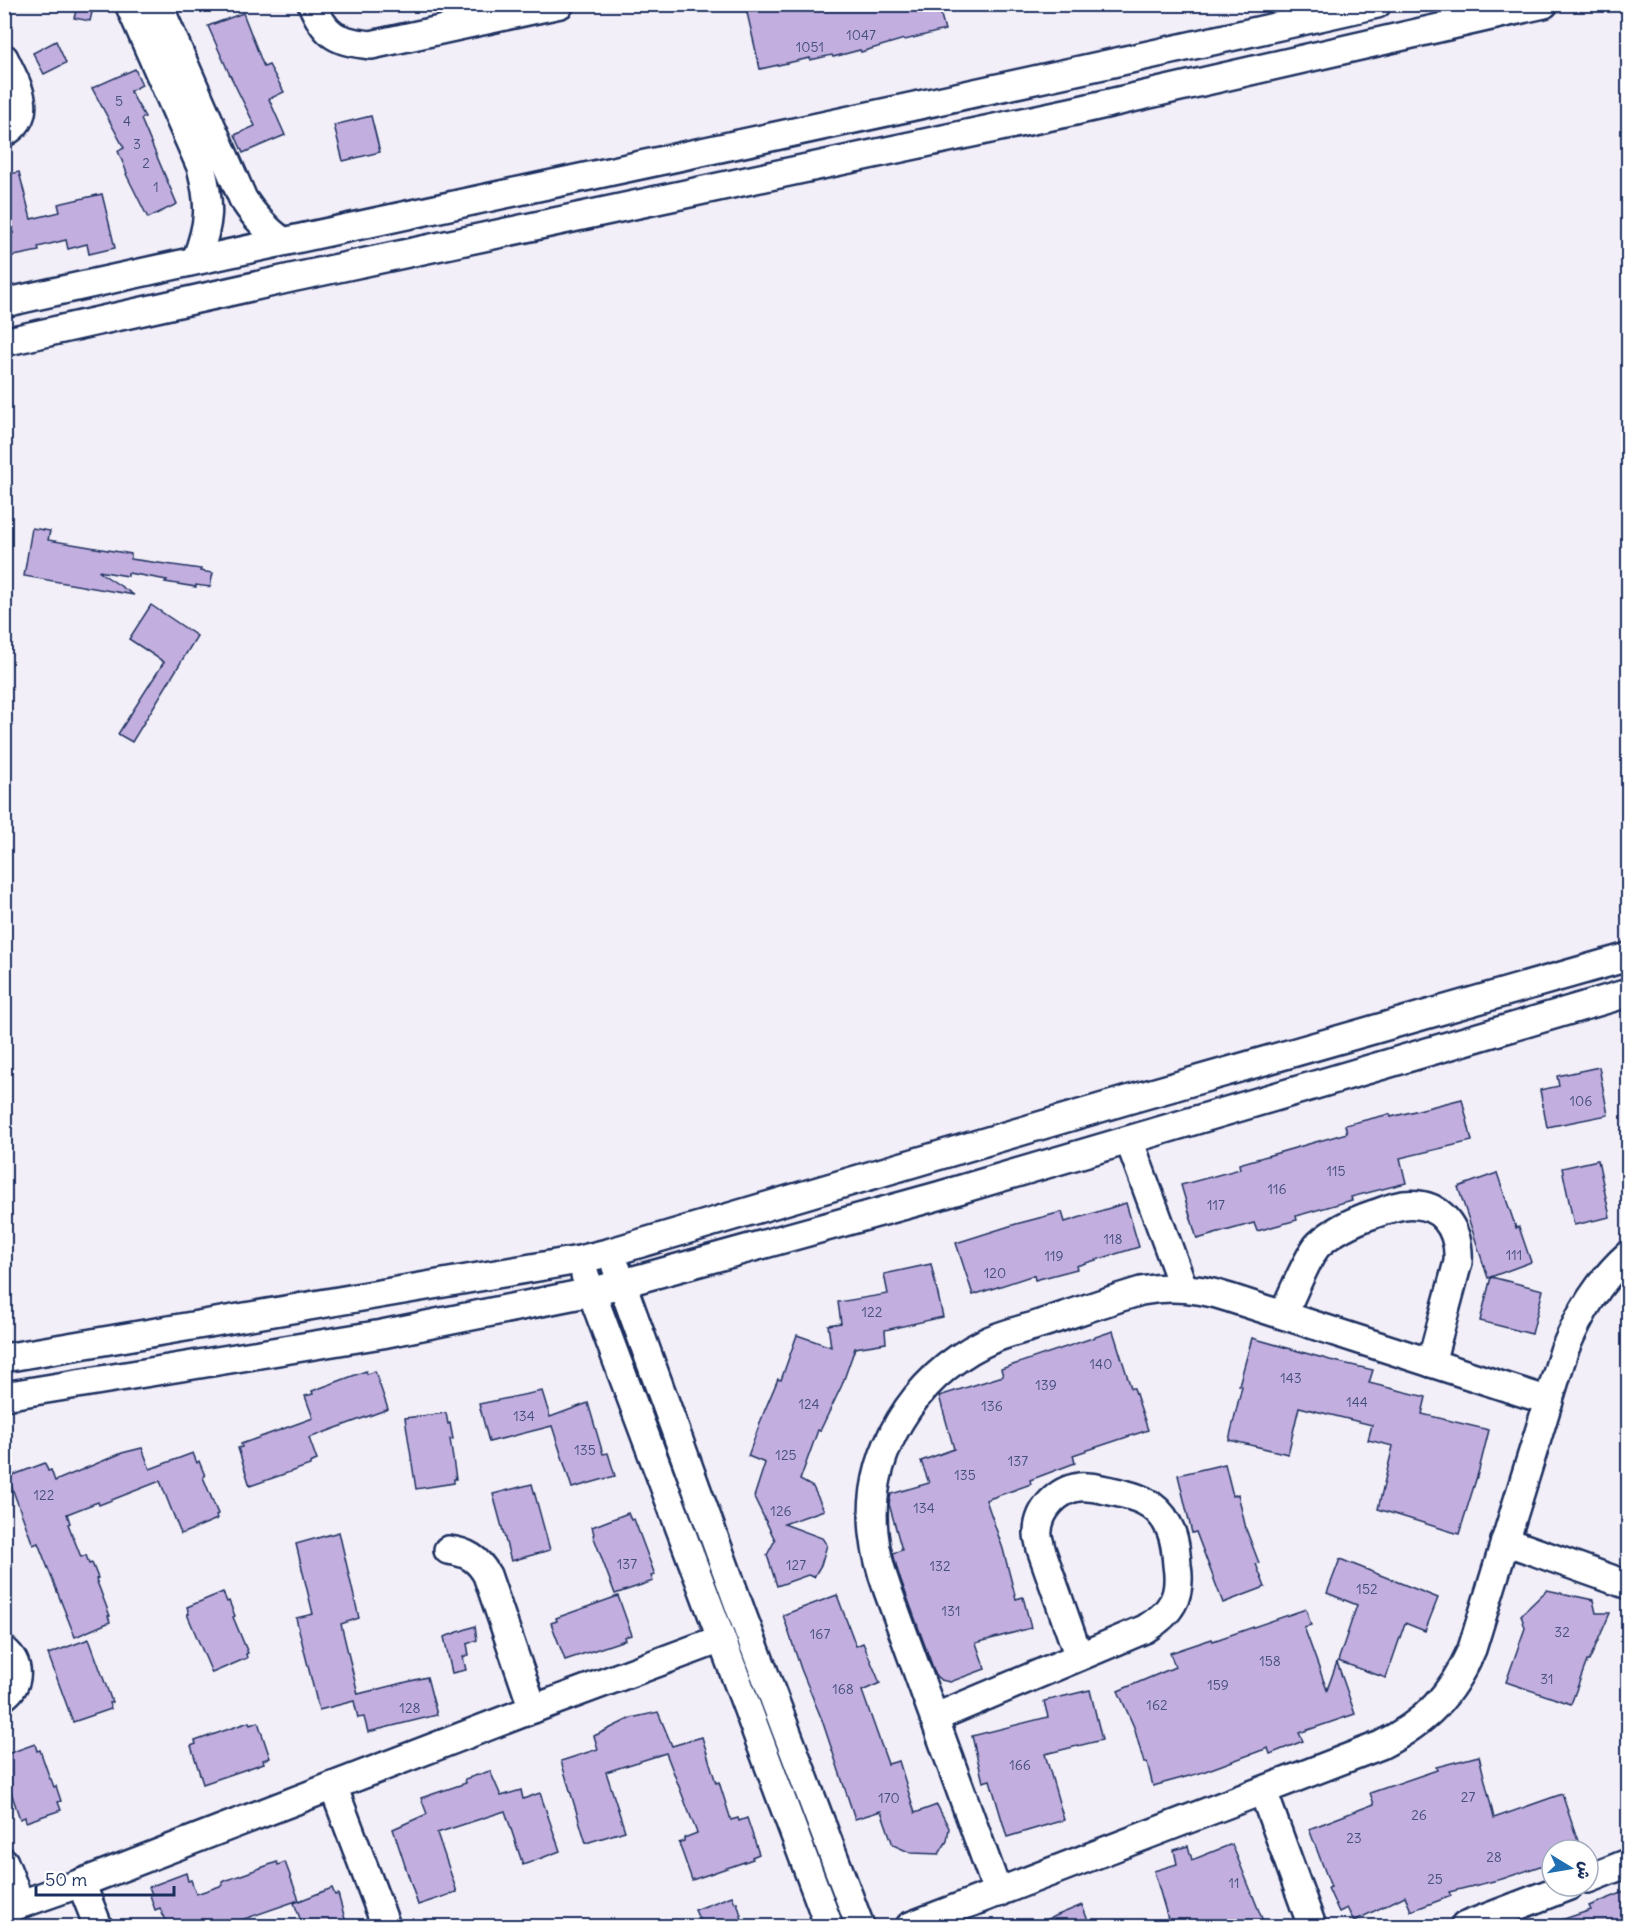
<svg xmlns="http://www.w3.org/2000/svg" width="1633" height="1931" viewBox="0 0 1633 1931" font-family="Delius,'Playpen Sans Arabic',sans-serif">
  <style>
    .building { fill: #c2afdf; stroke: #1b2f5e; stroke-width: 1.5 }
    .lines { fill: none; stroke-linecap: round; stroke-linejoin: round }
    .minor-casing { stroke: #1b2f5e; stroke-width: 32 }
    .minor { stroke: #fff; stroke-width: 27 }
    .labels { text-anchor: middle; stroke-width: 5; stroke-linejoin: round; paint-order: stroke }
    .number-label { font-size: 14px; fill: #454f7e }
  </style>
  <rect width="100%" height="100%" fill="#f3eff9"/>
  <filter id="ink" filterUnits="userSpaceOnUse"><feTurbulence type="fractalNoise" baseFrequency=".0167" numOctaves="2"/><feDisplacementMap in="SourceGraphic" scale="12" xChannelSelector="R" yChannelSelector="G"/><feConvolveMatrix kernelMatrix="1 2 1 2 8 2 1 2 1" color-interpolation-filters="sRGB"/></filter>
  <g filter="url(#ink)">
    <g class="building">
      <path d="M78 4H94L90 21 74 18Z"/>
      <path d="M745 4H938L945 30 905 40 904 39 861 52 860 50 833 57 832 55 810 60V58L760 69Z"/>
      <path d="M243 13 264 67 269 65 284 92 269 99 285 135 243 153 235 135 255 126 228 71 208 26Z"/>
      <path d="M56 41 66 63 44 74 33 53Z"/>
      <path d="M135 69 142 85 130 91 145 117 141 119 177 204 148 218 126 174 127 173 118 151 124 148 92 88Z"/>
      <path d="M371 116 380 152 343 161 334 125Z"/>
      <path d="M19 172 31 219 60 212 58 204 102 194 115 248 89 254 87 244 68 249 66 240 38 247 39 251 4 258V236L14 233 7 204 4 205V175Z"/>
      <path d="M32 528 50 531 48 540 131 554V559L201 569 200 571 213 573 210 587 196 585V587L165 582 167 580 128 573V576L98 571 134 595 24 576Z"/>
      <path d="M151 605 197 636 132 742 118 734 164 662 129 639Z"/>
      <path d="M1599 1067 1608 1115 1547 1127 1540 1090 1559 1086 1557 1076Z"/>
      <path d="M1462 1099 1472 1141 1400 1158 1406 1183 1351 1197 1352 1200 1296 1216 1297 1220 1257 1231 1254 1223 1197 1239 1181 1185 1240 1169 1239 1164 1347 1133 1345 1125 1390 1114 1391 1117Z"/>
      <path d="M1598 1160 1610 1217 1574 1225 1562 1168Z"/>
      <path d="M1497 1173 1516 1228 1519 1227 1531 1262 1488 1278 1458 1187Z"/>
      <path d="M1126 1203 1139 1247 1076 1266 1077 1269 1035 1280 1034 1275 973 1295 956 1243 1016 1224 1062 1212 1065 1222Z"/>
      <path d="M931 1264 943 1317 885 1330 886 1343 855 1348 842 1385 820 1431 818 1430 800 1480 813 1487 824 1510 784 1524 822 1538 827 1545 821 1565 814 1577 808 1575 777 1586 767 1555 775 1540 754 1497 765 1463 748 1456 764 1412 778 1379 781 1380 797 1335 831 1347 828 1325 841 1323 838 1302 888 1294 884 1274Z"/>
      <path d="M1491 1277 1543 1290 1532 1334 1480 1321Z"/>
      <path d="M1113 1331 1131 1388H1134L1148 1430 1073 1455 1075 1463 1030 1480 1031 1484 986 1500 1003 1549 1016 1599 1023 1597 1031 1628 976 1643 985 1669 950 1682 941 1680 936 1676 898 1572 893 1553 902 1550 889 1504 891 1494 929 1483 921 1461 954 1449 939 1396 1003 1376 1001 1369Z"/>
      <path d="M1252 1338 1330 1360 1373 1370 1369 1383 1426 1397 1422 1414 1489 1430 1479 1470 1459 1534 1378 1509 1393 1446 1368 1440 1372 1425 1299 1407 1288 1454 1229 1440 1242 1386 1239 1385Z"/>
      <path d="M366 1371 367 1374 375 1371 388 1409 309 1438 317 1460 310 1463V1465L250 1486 238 1448 242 1447 241 1444 313 1418 305 1396 313 1394 312 1391Z"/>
      <path d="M542 1391 550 1417 588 1403 603 1454 608 1453 615 1476 572 1488 552 1426 489 1442 479 1404Z"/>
      <path d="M446 1413 448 1424 450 1423 453 1439H450L456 1479H454V1483L416 1489 405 1418Z"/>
      <path d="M142 1448 150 1469 193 1453 197 1463 199 1461 205 1476 203 1477 218 1514 216 1515 217 1519 181 1534 160 1481 99 1505 98 1502 67 1514 70 1523 68 1524 81 1557 86 1555 89 1564 92 1563 98 1578 96 1579 110 1616H108L110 1622 75 1637 38 1543 33 1545 8 1477 45 1463 48 1471 51 1470 55 1481 122 1453Z"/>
      <path d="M1225 1464 1233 1496 1238 1494 1246 1529 1259 1563 1256 1564 1265 1587 1223 1603 1196 1532 1192 1533 1178 1475Z"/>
      <path d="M532 1484 550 1550 511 1561 493 1494Z"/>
      <path d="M628 1513 631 1520 634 1519 655 1575 651 1576 653 1581 615 1594 593 1535 594 1534 592 1527Z"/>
      <path d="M339 1532 359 1618 341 1624 358 1694 427 1677 437 1715 368 1732 364 1717 358 1718 354 1701 319 1710 296 1618 313 1614 296 1544Z"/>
      <path d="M1340 1559 1438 1598 1425 1631 1405 1623 1386 1678 1338 1661 1357 1605 1327 1593Z"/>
      <path d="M1547 1590 1593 1600 1596 1613H1610L1589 1661H1587L1571 1704 1506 1682 1525 1628 1521 1615Z"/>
      <path d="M223 1592 227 1602 229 1601 235 1616 233 1617 248 1653 246 1654 247 1658 212 1673 187 1614H189L187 1607Z"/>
      <path d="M837 1595 856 1646 863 1643 880 1683 862 1691 888 1764 899 1761 915 1813 937 1805 949 1828 947 1841 939 1854 911 1853 893 1845 881 1811 855 1819 822 1720 801 1669 783 1615Z"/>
      <path d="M618 1596 632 1635 624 1637 625 1640 565 1660 551 1623 557 1621 556 1618Z"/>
      <path d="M1306 1609 1311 1625 1304 1627 1327 1690 1337 1662 1355 1714 1299 1733 1303 1741 1270 1754 1268 1748 1200 1773 1153 1786 1147 1762 1144 1763 1134 1727 1118 1691 1175 1667 1170 1653 1212 1639 1213 1641Z"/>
      <path d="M475 1626 477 1640 467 1644 469 1655 463 1657 466 1670 452 1673 444 1637Z"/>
      <path d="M89 1639 112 1702 109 1703 111 1709 73 1722 48 1654Z"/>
      <path d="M1090 1690 1102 1740 1045 1754 1064 1820 1007 1837 990 1780 983 1782 972 1736 1048 1717 1044 1701Z"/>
      <path d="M658 1712 672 1746 702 1737 716 1783 719 1782 731 1820 738 1818 739 1821 747 1818 759 1854 752 1857 753 1859 692 1880 679 1843 684 1841V1838L697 1833 666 1753 606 1772 625 1831 586 1843 561 1761 598 1749 594 1736 631 1718Z"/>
      <path d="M249 1722 250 1725 258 1722 270 1758 263 1760 264 1763 203 1784 191 1746 196 1744 195 1741Z"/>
      <path d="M35 1744 37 1751 40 1750 50 1779H51L54 1787 56 1786 61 1801 58 1802 61 1810 26 1822 25 1817 20 1819 7 1780 4 1781V1755Z"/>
      <path d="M1479 1756 1494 1818 1562 1794 1581 1850H1552V1862L1502 1879 1449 1892 1451 1896 1411 1911 1405 1896 1354 1921 1347 1908 1339 1912 1328 1888 1331 1887 1309 1829 1374 1804 1370 1793 1437 1770 1436 1767Z"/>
      <path d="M490 1771 501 1796 521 1790 523 1799 540 1793 560 1851 523 1865 505 1811 437 1833 457 1892 418 1905 393 1829 427 1814 421 1798 466 1783 465 1779Z"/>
      <path d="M1232 1844 1265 1926H1170L1154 1871 1177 1864 1174 1850 1188 1846 1192 1860Z"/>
      <path d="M277 1862 278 1865 285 1862 299 1900 224 1926H167L160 1908 155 1910 150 1895 152 1894 149 1887 186 1873 188 1881 191 1880 196 1894 223 1885 222 1882Z"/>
      <path d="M332 1888 335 1895 338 1894 347 1926H303L294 1903Z"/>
      <path d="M1629 1890V1926H1549V1924L1591 1910 1589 1906Z"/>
      <path d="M732 1896 735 1903 737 1902 744 1926H702L695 1910Z"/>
      <path d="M1082 1905 1090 1926H1031Z"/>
    </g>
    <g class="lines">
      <g class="minor-casing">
        <g id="minor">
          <path d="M129 4 201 167C211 206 210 223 196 260"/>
          <path d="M158 4 243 199C254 216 266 229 282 241"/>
          <path d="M312 4C326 37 337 41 371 45L560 4"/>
          <path d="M4 58C16 84 37 114 4 133"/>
          <path d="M4 303C462 201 920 108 1377 4"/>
          <path d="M4 342 291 278 1075 111 1544 4"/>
          <path d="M1129 1140 1183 1287"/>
          <path d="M616 1267 742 1614 860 1926"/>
          <path d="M585 1275 829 1926"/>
          <path d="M1283 1315C1290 1299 1308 1256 1318 1245 1334 1230 1353 1221 1374 1214 1384 1211 1394 1206 1404 1205 1441 1201 1460 1228 1458 1262L1431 1363"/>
          <path d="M4 1358 579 1260 611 1252 1124 1101 1628 957"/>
          <path d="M4 1396 382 1334 591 1292 938 1196 1628 993"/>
          <path d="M1505 1541 1628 1585"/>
          <path d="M448 1550C467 1552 478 1559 487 1575L533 1709"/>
          <path d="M4 1650C20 1663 21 1683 4 1696"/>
          <path d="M934 1718 1145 1629C1171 1613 1182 1597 1177 1565 1176 1552 1175 1537 1168 1525 1156 1501 1135 1496 1111 1491 1101 1489 1090 1486 1079 1487 1058 1490 1039 1509 1038 1531 1037 1536 1040 1543 1041 1549L1079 1657"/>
          <path d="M333 1786 386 1926"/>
          <path d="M1263 1791 1312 1926"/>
          <path d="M4 1862 20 1903"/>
          <path d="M1588 1879 1628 1863"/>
          <path d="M81 1883 98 1926"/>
          <path d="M998 1893 888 1591C881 1572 876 1553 874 1533 866 1453 914 1378 984 1343 1001 1334 1022 1330 1040 1324 1074 1313 1107 1301 1141 1291 1172 1285 1200 1288 1230 1298L1549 1401"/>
          <path d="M4 1910 81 1883 533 1709 721 1639"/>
          <path d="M910 1926 1381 1745C1426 1722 1451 1696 1472 1649L1564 1351C1580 1313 1598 1282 1628 1255"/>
          <path d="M1465 1926 1569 1886"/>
        </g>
      </g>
      <use href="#minor" class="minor"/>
    </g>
  </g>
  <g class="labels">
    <g class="number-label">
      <text x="861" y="40">1047</text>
      <text x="810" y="52">1051</text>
      <text x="119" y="106">5</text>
      <text x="127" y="126">4</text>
      <text x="137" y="149">3</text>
      <text x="146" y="168">2</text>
      <text x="156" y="192">1</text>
      <text x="1581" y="1106">106</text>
      <text x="1336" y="1176">115</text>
      <text x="1277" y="1194">116</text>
      <text x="1216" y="1210">117</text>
      <text x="1113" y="1244">118</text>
      <text x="1514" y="1260">111</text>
      <text x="1054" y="1261">119</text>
      <text x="995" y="1278">120</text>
      <text x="872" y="1317">122</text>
      <text x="1101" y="1369">140</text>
      <text x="1291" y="1383">143</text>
      <text x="1046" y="1390">139</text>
      <text x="1357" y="1407">144</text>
      <text x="809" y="1409">124</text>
      <text x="992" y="1411">136</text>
      <text x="524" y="1421">134</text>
      <text x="585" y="1455">135</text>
      <text x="786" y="1460">125</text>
      <text x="1018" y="1466">137</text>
      <text x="965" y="1480">135</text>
      <text x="44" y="1500">122</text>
      <text x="924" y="1513">134</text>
      <text x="781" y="1516">126</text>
      <text x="627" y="1569">137</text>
      <text x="796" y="1570">127</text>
      <text x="940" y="1571">132</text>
      <text x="1367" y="1594">152</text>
      <text x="951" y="1616">131</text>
      <text x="1562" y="1637">32</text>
      <text x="820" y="1639">167</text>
      <text x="1270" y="1666">158</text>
      <text x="1547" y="1684">31</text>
      <text x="1218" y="1690">159</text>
      <text x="843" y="1694">168</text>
      <text x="1157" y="1710">162</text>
      <text x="410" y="1713">128</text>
      <text x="1020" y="1770">166</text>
      <text x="1468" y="1802">27</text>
      <text x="889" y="1803">170</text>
      <text x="1419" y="1820">26</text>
      <text x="1354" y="1843">23</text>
      <text x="1494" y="1862">28</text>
      <text x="1435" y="1884">25</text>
      <text x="1234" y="1888">11</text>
    </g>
  </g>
  <rect width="1633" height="1931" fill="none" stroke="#fff" stroke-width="24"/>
  <rect x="12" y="12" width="1609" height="1907" fill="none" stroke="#1b2f5e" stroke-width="2" filter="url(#ink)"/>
  <g transform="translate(1570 1868) rotate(101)"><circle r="28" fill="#ffffff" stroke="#a4acbf" stroke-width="1.5"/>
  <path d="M0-4.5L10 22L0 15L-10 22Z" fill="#1f6fb2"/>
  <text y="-9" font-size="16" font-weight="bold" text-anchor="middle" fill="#1b2f5e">ش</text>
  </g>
  <path d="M36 1886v9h138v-9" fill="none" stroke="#1b2f5e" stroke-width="3"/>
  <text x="45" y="1886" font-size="18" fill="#1b2f5e" stroke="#ffffff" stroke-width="4.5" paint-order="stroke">50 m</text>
</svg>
